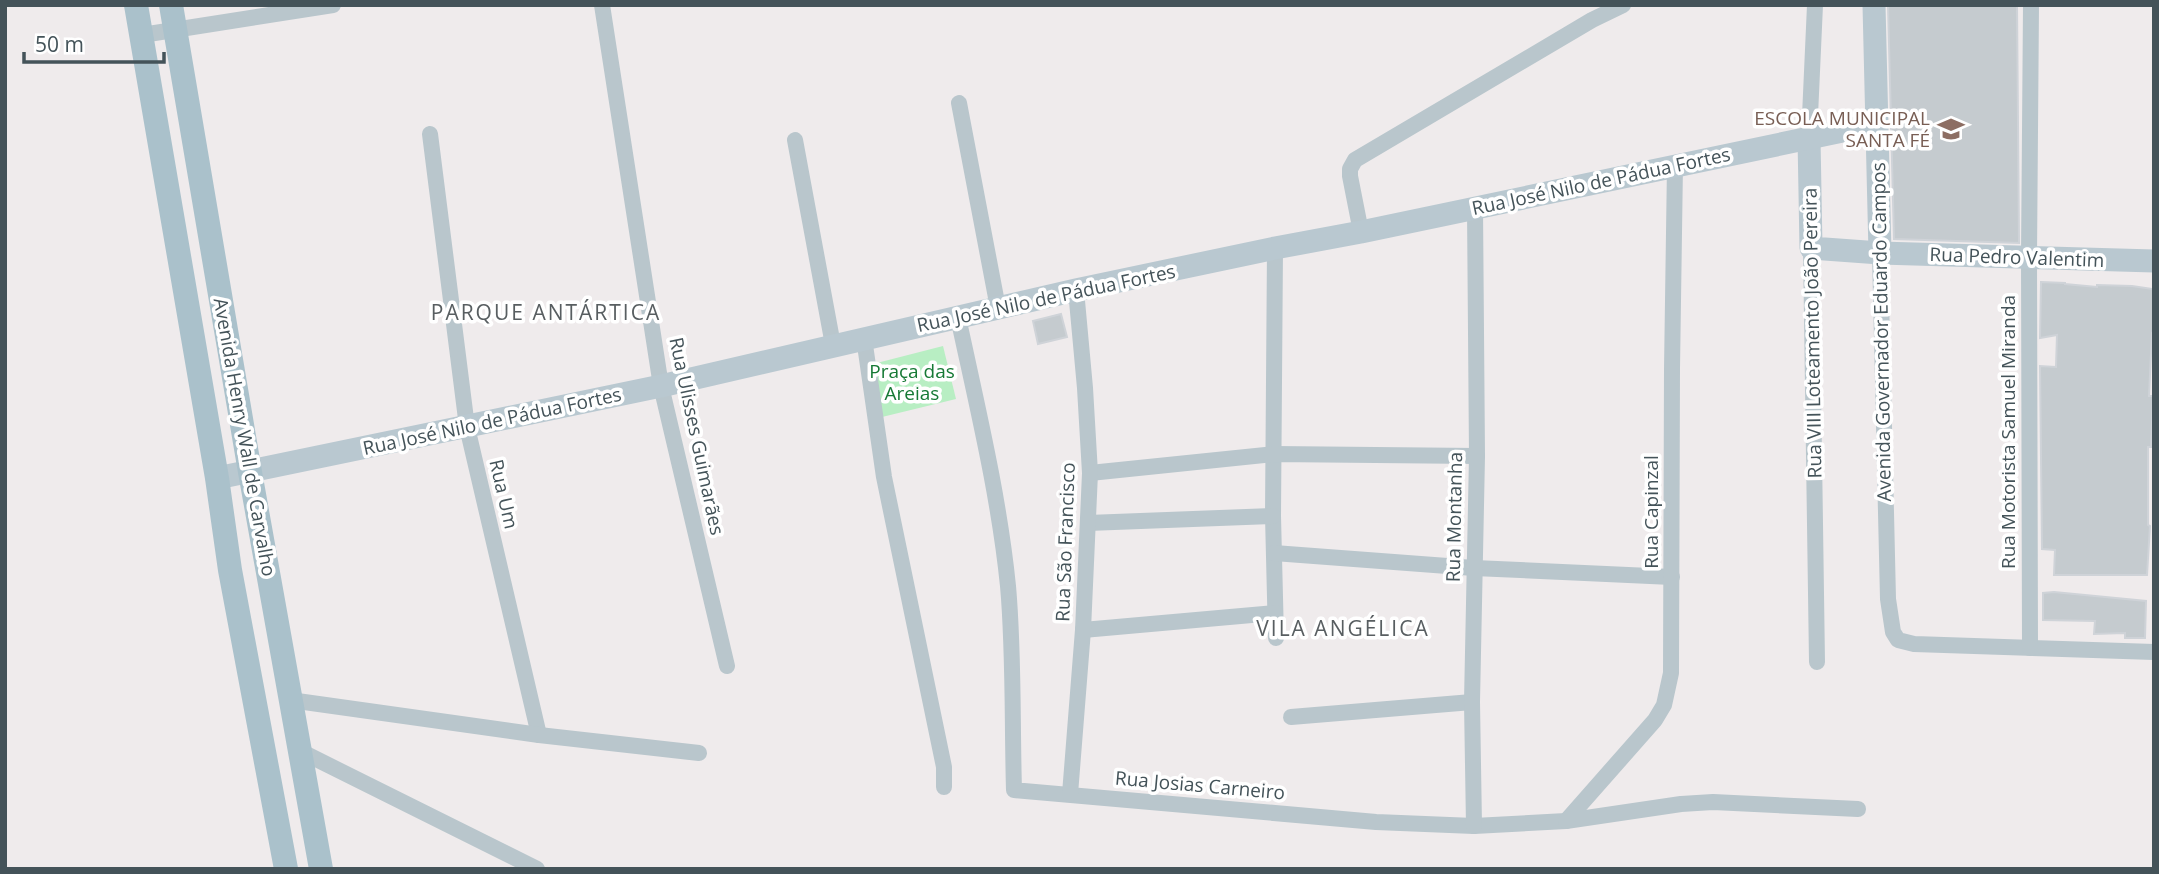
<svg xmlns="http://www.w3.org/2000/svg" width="2159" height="874" viewBox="0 0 2159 874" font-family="'Open Sans',sans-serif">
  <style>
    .green { fill: #b8eec3 }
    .building { fill: #c5cbcf; stroke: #cfd3d8; stroke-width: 2 }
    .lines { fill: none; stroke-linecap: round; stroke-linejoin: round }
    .street { stroke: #b9c6cc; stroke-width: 16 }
    .secondary { stroke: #b9c8d0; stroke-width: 23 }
    .primary { stroke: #aac1cb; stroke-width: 24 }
    .labels { text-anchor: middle; stroke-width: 7; stroke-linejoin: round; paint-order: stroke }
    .education-label { font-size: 19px; fill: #785e54; stroke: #fff; text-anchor: end }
    .street-label { font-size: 19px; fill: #445359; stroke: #fff }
    .park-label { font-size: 19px; fill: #167935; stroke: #fff }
    .neighbourhood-label { font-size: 21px; letter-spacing: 2px; fill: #585e61; stroke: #fff }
  </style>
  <rect width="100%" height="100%" fill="#efebec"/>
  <path class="green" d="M943 346 956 399 882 417 869 365Z"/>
  <g class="building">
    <path d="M1888 5H2017L2019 243 1894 239Z"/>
    <path d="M2041 282 2065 283V284L2097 287V285L2132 286 2153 289 2154 331 2152 333 2149 396H2153L2151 447H2148V525L2150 526 2147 575H2054L2055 550 2042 549 2040 366 2056 367 2057 335 2040 338Z"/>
    <path d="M1061 314 1067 337 1038 344 1033 321Z"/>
    <path d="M2054 592 2146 601 2145 638H2125V633L2094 634 2095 621 2043 620V593Z"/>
  </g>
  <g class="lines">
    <g class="street">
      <path d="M602 5 661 386 727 666"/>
      <path d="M142 35 333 5"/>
      <path d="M959 103 998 308"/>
      <path d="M430 134 467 427 539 735"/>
      <path d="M1809 138 1815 5"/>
      <path d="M795 140 833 345"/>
      <path d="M1361 232 1350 176V169L1355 160 1592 20 1623 5"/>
      <path d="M1275 248 1273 516 1276 638"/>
      <path d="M1811 248 1817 662"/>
      <path d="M1880 253 1888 599 1893 632 1898 640 1914 644 2154 652"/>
      <path d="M958 317C977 406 999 496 1008 586 1014 653 1012 722 1014 790L1376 822 1474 826 1566 821 1681 804 1713 802 1858 809"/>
      <path d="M864 338 884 477 944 767V787"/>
      <path d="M1090 473 1274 454 1477 456"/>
      <path d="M1088 523 1273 516"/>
      <path d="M1274 553 1474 568 1672 577"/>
      <path d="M1083 630 1275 613"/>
      <path d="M2030 648 2029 256 2031 5"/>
      <path d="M290 700 539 735 699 753"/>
      <path d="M1291 717 1472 702"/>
      <path d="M300 751 537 869"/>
      <path d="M1070 794 1083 630 1090 473 1085 388 1076 290"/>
      <path d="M1566 821 1655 720 1664 705 1671 673 1672 369 1675 165"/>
      <path d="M1474 826 1472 702 1477 456 1475 208"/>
    </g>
    <g class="secondary">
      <path d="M1874 5 1880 253"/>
      <path d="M1809 138 1811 248 1880 253 2154 261"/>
      <path d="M217 478 661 386 1076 290 1275 248 1361 232 1876 124"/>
    </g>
    <g class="primary">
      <path d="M136 5 217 478 230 570 286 869"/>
      <path d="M171 5 250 472 321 869"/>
    </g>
  </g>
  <defs>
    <g id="school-bare" transform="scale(2.1)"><path d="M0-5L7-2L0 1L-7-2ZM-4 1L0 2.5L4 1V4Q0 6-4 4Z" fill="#8d6e63" stroke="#fff" stroke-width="2.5" paint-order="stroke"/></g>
  </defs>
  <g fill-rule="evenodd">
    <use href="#school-bare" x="1951" y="129"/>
  </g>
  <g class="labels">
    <g class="education-label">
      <text x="1930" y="125">ESCOLA MUNICIPAL<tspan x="1930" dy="22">SANTA FÉ</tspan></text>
    </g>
    <g class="street-label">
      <text transform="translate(1601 181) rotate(-12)" y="7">Rua José Nilo de Pádua Fortes</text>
      <text transform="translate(2017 257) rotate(2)" y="7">Rua Pedro Valentim</text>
      <text transform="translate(1046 298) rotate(-12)" y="7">Rua José Nilo de Pádua Fortes</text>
      <text transform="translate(1881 332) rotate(-91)" y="7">Avenida Governador Eduardo Campos</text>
      <text transform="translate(1812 333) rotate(-91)" y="7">Rua VIII Loteamento João Pereira</text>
      <text transform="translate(492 421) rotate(-12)" y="7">Rua José Nilo de Pádua Fortes</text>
      <text transform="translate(2008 432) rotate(-90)" y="7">Rua Motorista Samuel Miranda</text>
      <text transform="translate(697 436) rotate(78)" y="7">Rua Ulisses Guimarães</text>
      <text transform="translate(245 437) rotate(80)" y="7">Avenida Henry Wall de Carvalho</text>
      <text transform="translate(504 494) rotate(77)" y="7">Rua Um</text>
      <text transform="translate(1651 512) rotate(-90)" y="7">Rua Capinzal</text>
      <text transform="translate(1454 517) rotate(-89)" y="7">Rua Montanha</text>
      <text transform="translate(1065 542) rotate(-88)" y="7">Rua São Francisco</text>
      <text transform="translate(1200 785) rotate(5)" y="7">Rua Josias Carneiro</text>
    </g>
    <g class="park-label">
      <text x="912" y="378">Praça das<tspan x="912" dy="22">Areias</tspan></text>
    </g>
    <g class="neighbourhood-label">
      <text x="546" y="320">PARQUE ANTÁRTICA</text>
      <text x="1343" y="636">VILA ANGÉLICA</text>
    </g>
  </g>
  <rect width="2159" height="874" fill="none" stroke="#445359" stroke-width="14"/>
  <path d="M24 52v10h140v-10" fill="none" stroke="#445359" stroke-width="3.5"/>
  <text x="35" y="52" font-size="21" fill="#445359" stroke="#ffffff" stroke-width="5" paint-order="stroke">50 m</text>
</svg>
